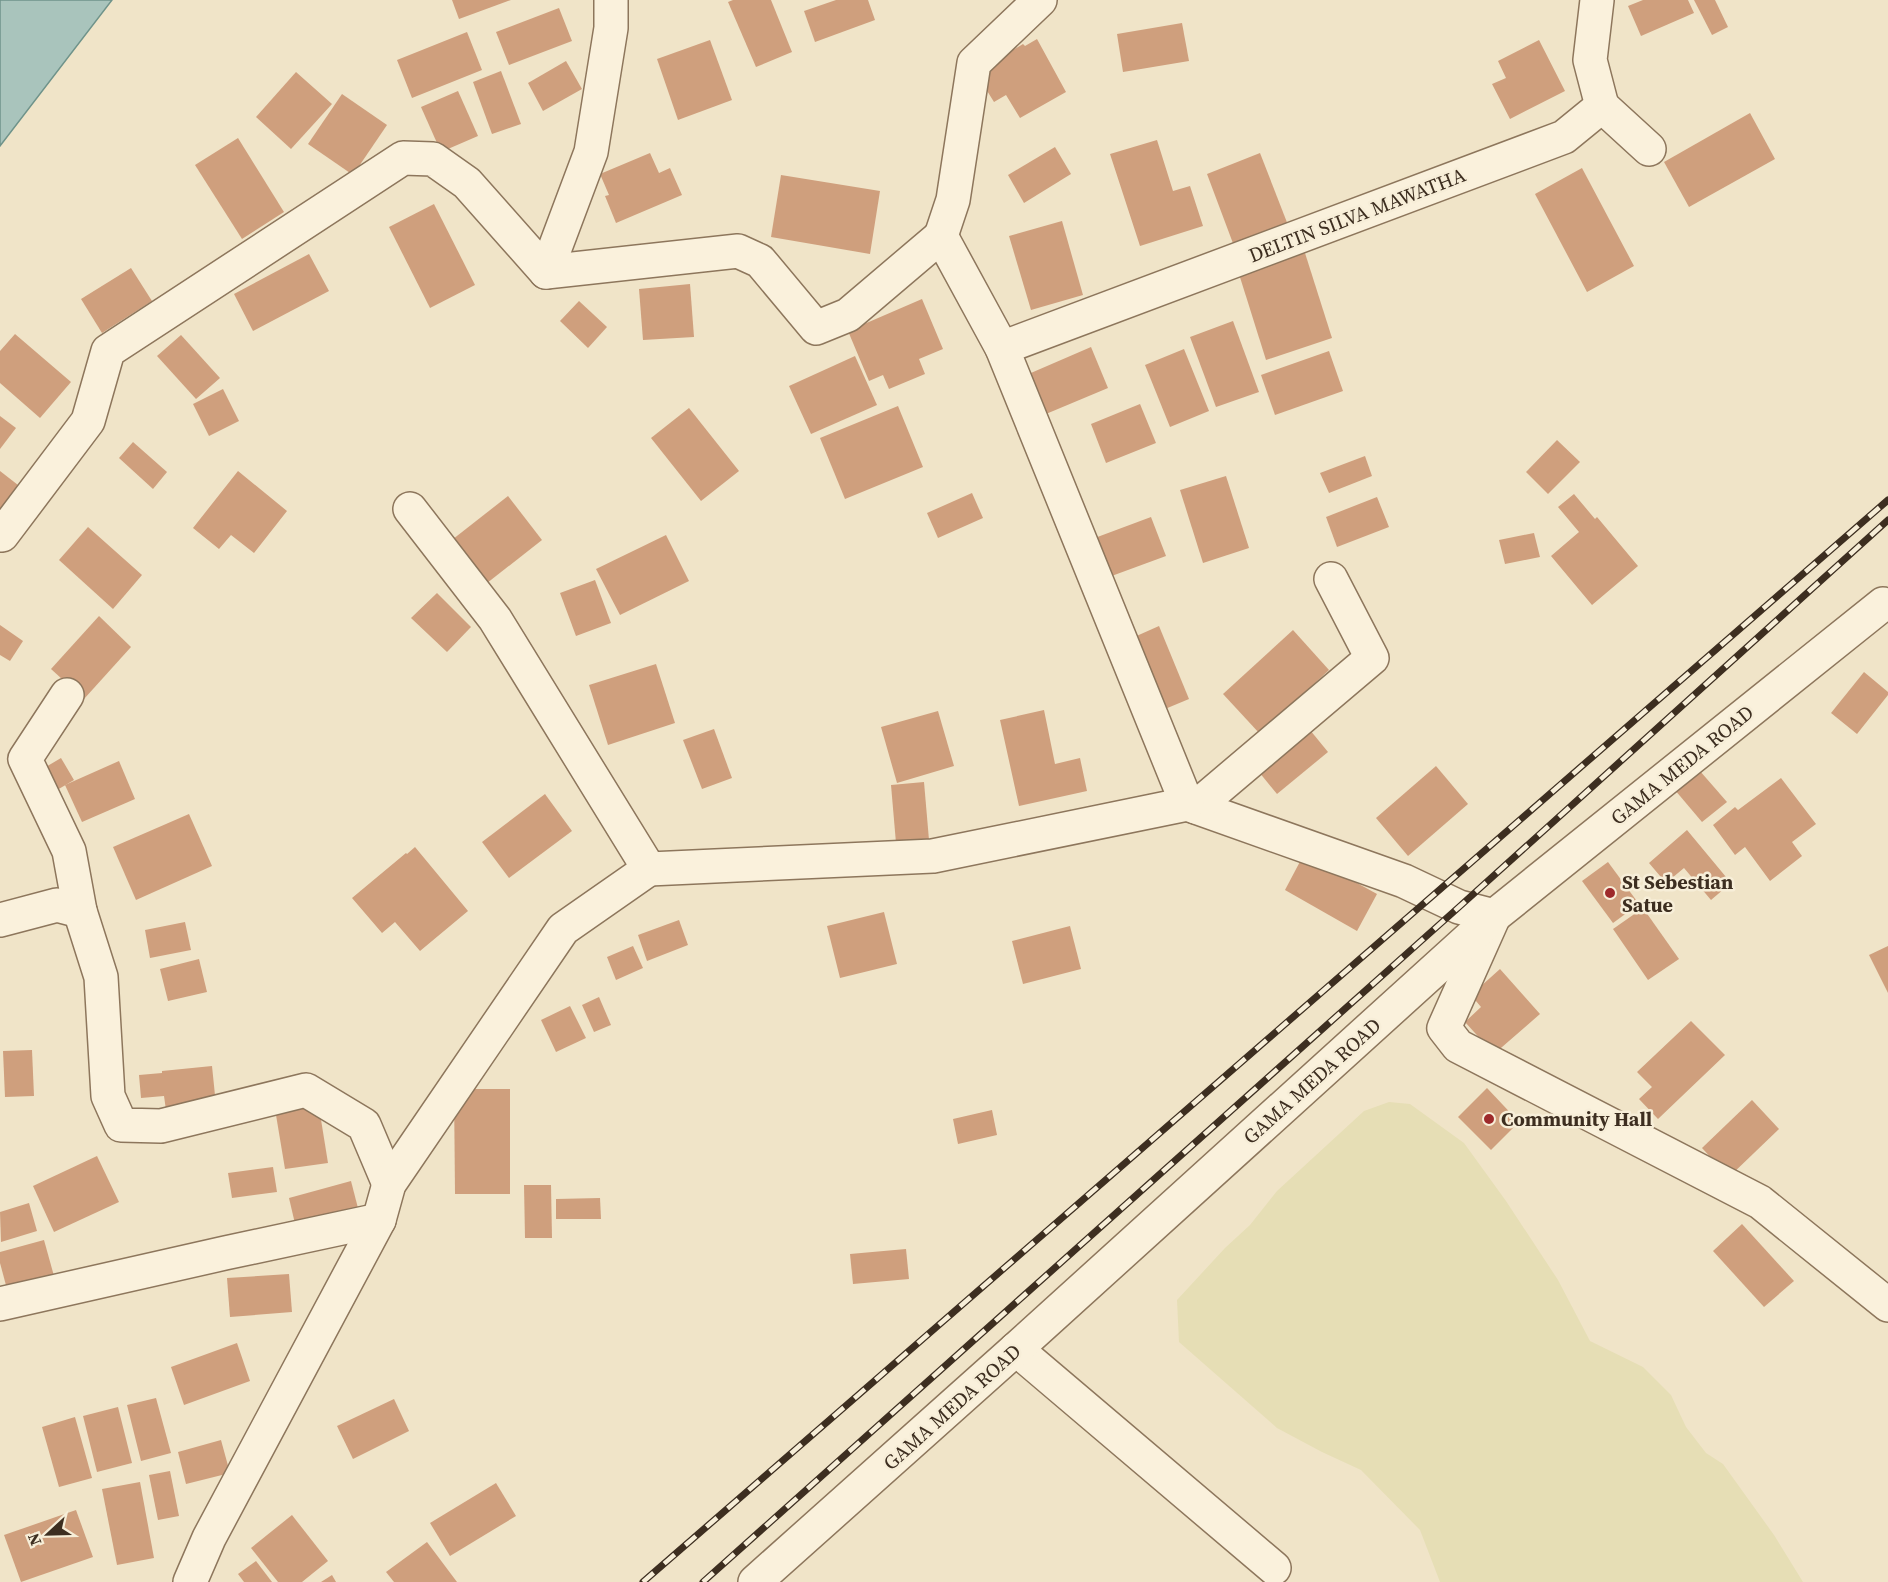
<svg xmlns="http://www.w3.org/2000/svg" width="1888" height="1582" viewBox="0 0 1888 1582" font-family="'Source Serif 4',serif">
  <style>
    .farmland { fill: #e6deb5 }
    .water { fill: #a9c4bc; stroke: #6f938a; stroke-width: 1.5 }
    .building { fill: #cf9f7d }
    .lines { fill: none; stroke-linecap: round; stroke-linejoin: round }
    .minor-casing { stroke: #8d765c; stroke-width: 36 }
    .minor { stroke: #faf1dc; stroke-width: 33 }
    .rail-casing { stroke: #3d2e20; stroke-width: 7 }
    .rail { stroke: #f7eed8; stroke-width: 4.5; stroke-dasharray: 14; stroke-linecap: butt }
    .poi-dot { fill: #9e2a2b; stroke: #f7eed8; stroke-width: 2 }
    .labels { text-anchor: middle; stroke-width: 5; stroke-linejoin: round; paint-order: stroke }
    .street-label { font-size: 20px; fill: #3d2e20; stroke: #f7eed8 }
    .poi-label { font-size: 20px; font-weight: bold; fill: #3d2e20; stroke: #f7eed8; text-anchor: start }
  </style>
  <rect width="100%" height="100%" fill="#f0e4c8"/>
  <path class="farmland" d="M1389 1102 1410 1104 1464 1143 1506 1201 1558 1280 1590 1341 1643 1367 1671 1395 1686 1427 1706 1453 1723 1464 1774 1535 1803 1582H1440L1420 1530 1361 1470 1322 1452 1277 1428 1179 1342 1177 1300 1225 1248 1250 1225 1277 1191 1364 1111Z"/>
  <path class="water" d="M0 0H112L0 146Z"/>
  <g class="building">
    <path d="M452 0H511L459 19Z"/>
    <path d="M733 0H771L792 52 756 67 728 2Z"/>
    <path d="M836 0H868L875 20 815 42 804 11Z"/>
    <path d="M1643 0H1688L1694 13 1641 36 1628 6Z"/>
    <path d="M1694 0H1715L1728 27 1712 35Z"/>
    <path d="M559 8 572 41 509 65 496 32Z"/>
    <path d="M1182 23 1189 61 1123 72 1117 34Z"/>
    <path d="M467 32 482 70 412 98 397 60Z"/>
    <path d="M1037 39 1066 92 1020 118 1006 95 994 102 976 73 1023 44 1025 46Z"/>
    <path d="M710 40 732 100 678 120 657 59Z"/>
    <path d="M1539 40 1565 91 1510 119 1492 84 1506 78 1498 61Z"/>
    <path d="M566 61 582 89 543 111 528 83Z"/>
    <path d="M501 71 521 124 492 134 473 82Z"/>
    <path d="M296 72 332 104 291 149 256 117Z"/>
    <path d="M458 91 478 136 441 152 421 107Z"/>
    <path d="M342 94 387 125 353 175 308 144Z"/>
    <path d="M1750 113 1775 159 1689 207 1664 162Z"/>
    <path d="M238 138 284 212 242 239 195 165Z"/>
    <path d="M1157 140 1173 191 1190 186 1203 226 1140 246 1110 154Z"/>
    <path d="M1055 147 1071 174 1024 203 1008 175Z"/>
    <path d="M650 153 659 173 670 168 682 195 616 223 605 196 609 195 600 174Z"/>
    <path d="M1260 153 1288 225 1234 246 1207 174Z"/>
    <path d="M1582 168 1634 266 1587 292 1535 194Z"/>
    <path d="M781 175 880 191 870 254 771 237Z"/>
    <path d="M434 204 475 285 430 308 389 227Z"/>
    <path d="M1062 221 1083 295 1031 310 1009 236Z"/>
    <path d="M1305 253 1332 338 1266 360 1239 274Z"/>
    <path d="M309 254 329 291 253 331 234 294Z"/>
    <path d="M131 268 152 301 102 333 81 299Z"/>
    <path d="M690 284 694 337 643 340 639 289Z"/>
    <path d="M922 299 943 349 919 359 925 374 889 389 883 375 869 381 848 331Z"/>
    <path d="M579 301 607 327 588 348 560 321Z"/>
    <path d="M1233 321 1259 392 1216 407 1190 337Z"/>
    <path d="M15 334 71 382 40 418 0 383V351Z"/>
    <path d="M181 335 220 378 196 399 157 356Z"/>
    <path d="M1091 347 1108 388 1034 419 1017 379Z"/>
    <path d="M1184 349 1209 411 1170 427 1145 365Z"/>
    <path d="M1329 351 1343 391 1275 415 1261 375Z"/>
    <path d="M855 356 877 405 811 434 789 386Z"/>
    <path d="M223 389 239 421 209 436 193 404Z"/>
    <path d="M1140 404 1156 443 1106 463 1091 424Z"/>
    <path d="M898 406 923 467 845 499 820 438Z"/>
    <path d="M689 408 739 471 701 501 651 438Z"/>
    <path d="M0 416 16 428 0 449Z"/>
    <path d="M1557 440 1580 462 1548 494 1526 472Z"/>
    <path d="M133 442 167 472 153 489 119 458Z"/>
    <path d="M1365 456 1372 476 1329 493 1320 473Z"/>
    <path d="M0 471 18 485 0 509Z"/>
    <path d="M238 471 287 511 254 553 231 535 219 549 193 528Z"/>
    <path d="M1226 476 1249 548 1203 563 1180 490Z"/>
    <path d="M972 493 983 518 938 538 927 513Z"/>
    <path d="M1574 494 1595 519 1597 517 1638 566 1592 605 1551 556 1579 532 1558 507Z"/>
    <path d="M508 496 542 540 482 587 448 543Z"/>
    <path d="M1377 497 1389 527 1337 547 1326 517Z"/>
    <path d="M1151 517 1166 556 1098 581 1084 542Z"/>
    <path d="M88 527 142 575 113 609 59 560Z"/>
    <path d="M1534 533 1540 557 1505 564 1499 540Z"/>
    <path d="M666 535 689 581 620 615 596 569Z"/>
    <path d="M595 580 611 623 576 636 560 593Z"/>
    <path d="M437 593 471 627 447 652 411 618Z"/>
    <path d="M99 616 131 647 84 699 51 669Z"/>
    <path d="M0 625 23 641 10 661 0 655Z"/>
    <path d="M1159 626 1189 699 1153 714 1123 642Z"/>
    <path d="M1293 630 1329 670 1260 734 1223 694Z"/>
    <path d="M656 664 675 723 608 745 589 685Z"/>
    <path d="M1864 672 1888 692V695L1857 734 1831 713Z"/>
    <path d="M1044 710 1055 764 1080 758 1087 791 1019 806 1000 720Z"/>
    <path d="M938 711 954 766 897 783 881 727Z"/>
    <path d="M714 729 732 778 702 789 683 740Z"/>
    <path d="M1310 730 1328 752 1277 794 1259 772Z"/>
    <path d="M61 758 74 780 52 793 39 771Z"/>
    <path d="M119 761 135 799 82 822 65 785Z"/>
    <path d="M1693 763 1727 802 1702 822 1669 783Z"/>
    <path d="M1436 766 1468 804 1408 856 1376 818Z"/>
    <path d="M1781 778 1816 824 1792 842 1802 856 1770 881 1745 847 1735 855 1713 825 1735 807 1738 810Z"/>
    <path d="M924 782 929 840 896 843 891 785Z"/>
    <path d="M545 794 572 831 509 878 482 842Z"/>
    <path d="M189 814 212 866 136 900 113 847Z"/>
    <path d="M1687 830 1731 883 1711 900 1684 868 1666 883 1649 863Z"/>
    <path d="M415 847 468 911 420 951 395 922 382 933 352 898 406 853 407 854Z"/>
    <path d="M1304 854 1377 894 1357 931 1285 890Z"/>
    <path d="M1608 862 1639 904 1613 923 1582 881Z"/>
    <path d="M1643 908 1679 959 1648 980 1613 929Z"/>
    <path d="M884 912 897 964 840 978 827 926Z"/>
    <path d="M679 920 688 945 647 961 638 935Z"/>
    <path d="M185 922 191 950 150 958 145 930Z"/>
    <path d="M1070 926 1081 969 1023 984 1012 941Z"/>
    <path d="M633 946 643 968 616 980 607 957Z"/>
    <path d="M1888 946V993L1869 955Z"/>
    <path d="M199 959 207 992 168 1001 160 969Z"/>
    <path d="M1500 969 1540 1014 1494 1054 1465 1022 1481 1007 1471 995Z"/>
    <path d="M599 997 611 1025 594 1032 582 1005Z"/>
    <path d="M570 1006 586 1038 556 1052 541 1020Z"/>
    <path d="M1691 1021 1725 1055 1658 1119 1639 1099 1652 1087 1637 1072Z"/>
    <path d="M32 1050 34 1096 5 1097 3 1051Z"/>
    <path d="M212 1066 216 1105 166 1110 164 1096 141 1098 139 1075 162 1073V1071Z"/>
    <path d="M1487 1088 1519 1122 1491 1150 1458 1117Z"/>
    <path d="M454 1089H510V1194H455Z"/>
    <path d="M1752 1100 1779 1129 1729 1177 1702 1148Z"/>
    <path d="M318 1101 328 1163 285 1169 275 1109Z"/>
    <path d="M992 1110 997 1135 958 1144 953 1119Z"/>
    <path d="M97 1156 119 1202 54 1232 33 1186Z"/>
    <path d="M273 1167 277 1192 232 1198 228 1173Z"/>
    <path d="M351 1181 359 1212 296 1228 289 1198Z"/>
    <path d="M524 1185H551L552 1238H525Z"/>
    <path d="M600 1198 601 1219H556V1199Z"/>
    <path d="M29 1203 37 1231 1 1242 0 1212Z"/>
    <path d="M1742 1224 1794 1281 1764 1307 1713 1251Z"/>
    <path d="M44 1240 54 1276 7 1289 0 1263V1252Z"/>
    <path d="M906 1249 909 1279 853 1284 850 1254Z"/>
    <path d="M289 1274 292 1312 230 1317 227 1278Z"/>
    <path d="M237 1343 250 1381 184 1405 171 1367Z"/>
    <path d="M156 1398 171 1453 141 1461 127 1405Z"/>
    <path d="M394 1399 409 1431 353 1459 337 1426Z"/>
    <path d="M118 1407 132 1463 97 1472 83 1416Z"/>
    <path d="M75 1417 92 1478 59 1487 42 1427Z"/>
    <path d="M221 1440 230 1473 186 1484 178 1452Z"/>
    <path d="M170 1471 179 1516 158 1520 149 1475Z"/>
    <path d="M140 1482 154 1558 117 1565 102 1489Z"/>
    <path d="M496 1483 516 1516 450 1556 430 1523Z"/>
    <path d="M76 1510 93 1557 21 1582 4 1535Z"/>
    <path d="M292 1515 328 1561 302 1582H278L251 1548Z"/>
    <path d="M427 1542 457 1582H394L386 1572Z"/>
    <path d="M256 1561 272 1582H244L238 1574Z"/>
    <path d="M332 1575 336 1582H321Z"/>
  </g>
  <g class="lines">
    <g class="minor-casing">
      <g id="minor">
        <path d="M1602 106 1649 149"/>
        <path d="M941 236 953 200 974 63 1040 0"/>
        <path d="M546 272 591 152 611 28V0"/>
        <path d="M1002 348 1564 137 1602 106 1590 60 1597 0"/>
        <path d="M2 535 88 421 108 351 403 158 433 159 467 183 546 272 738 251 760 261 816 328 848 315 941 236 1002 348 1187 804 1404 881 1459 907 1494 916 1444 1028 1458 1046 1760 1202 1888 1305"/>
        <path d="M67 695 25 759 69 851 80 911"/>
        <path d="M1196 807 1372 658 1331 579"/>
        <path d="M649 869 933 856 1187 804"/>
        <path d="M0 920 57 905 80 911 101 977 108 1096 121 1125 161 1126 306 1090 364 1125 389 1184"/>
        <path d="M0 1304 225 1253 379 1220"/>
        <path d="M1016 1349 1274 1568"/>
        <path d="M190 1582 209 1538 379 1220 389 1184 563 929 649 869 495 619 410 509"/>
        <path d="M755 1582 1016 1349 1494 916 1883 604 1888 605"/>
      </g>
    </g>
    <use href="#minor" class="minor"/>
    <g class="rail-casing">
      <g id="rail">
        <path d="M643 1582 1888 500"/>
        <path d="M703 1582 1459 907 1888 520"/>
      </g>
    </g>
    <use href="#rail" class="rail"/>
  </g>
  <g class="poi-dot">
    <circle cx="1610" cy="893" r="6"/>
    <circle cx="1489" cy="1119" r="6"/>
  </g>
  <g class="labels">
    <g class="street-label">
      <text transform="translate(1357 215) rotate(-21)" y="7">DELTIN SILVA MAWATHA</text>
      <text transform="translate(1682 765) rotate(-39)" y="7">GAMA MEDA ROAD</text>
      <text transform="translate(1312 1081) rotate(-42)" y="7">GAMA MEDA ROAD</text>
      <text transform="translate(952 1407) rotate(-42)" y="7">GAMA MEDA ROAD</text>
    </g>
    <g class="poi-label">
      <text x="1622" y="889">St Sebestian<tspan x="1622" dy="23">Satue</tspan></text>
      <text x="1501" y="1126">Community Hall</text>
    </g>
  </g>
  <g transform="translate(48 1534) rotate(248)" stroke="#f7eed8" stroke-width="4.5" paint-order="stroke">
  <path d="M0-4.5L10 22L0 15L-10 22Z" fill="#3d2e20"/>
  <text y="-9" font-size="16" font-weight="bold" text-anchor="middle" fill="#3d2e20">N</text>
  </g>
</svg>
